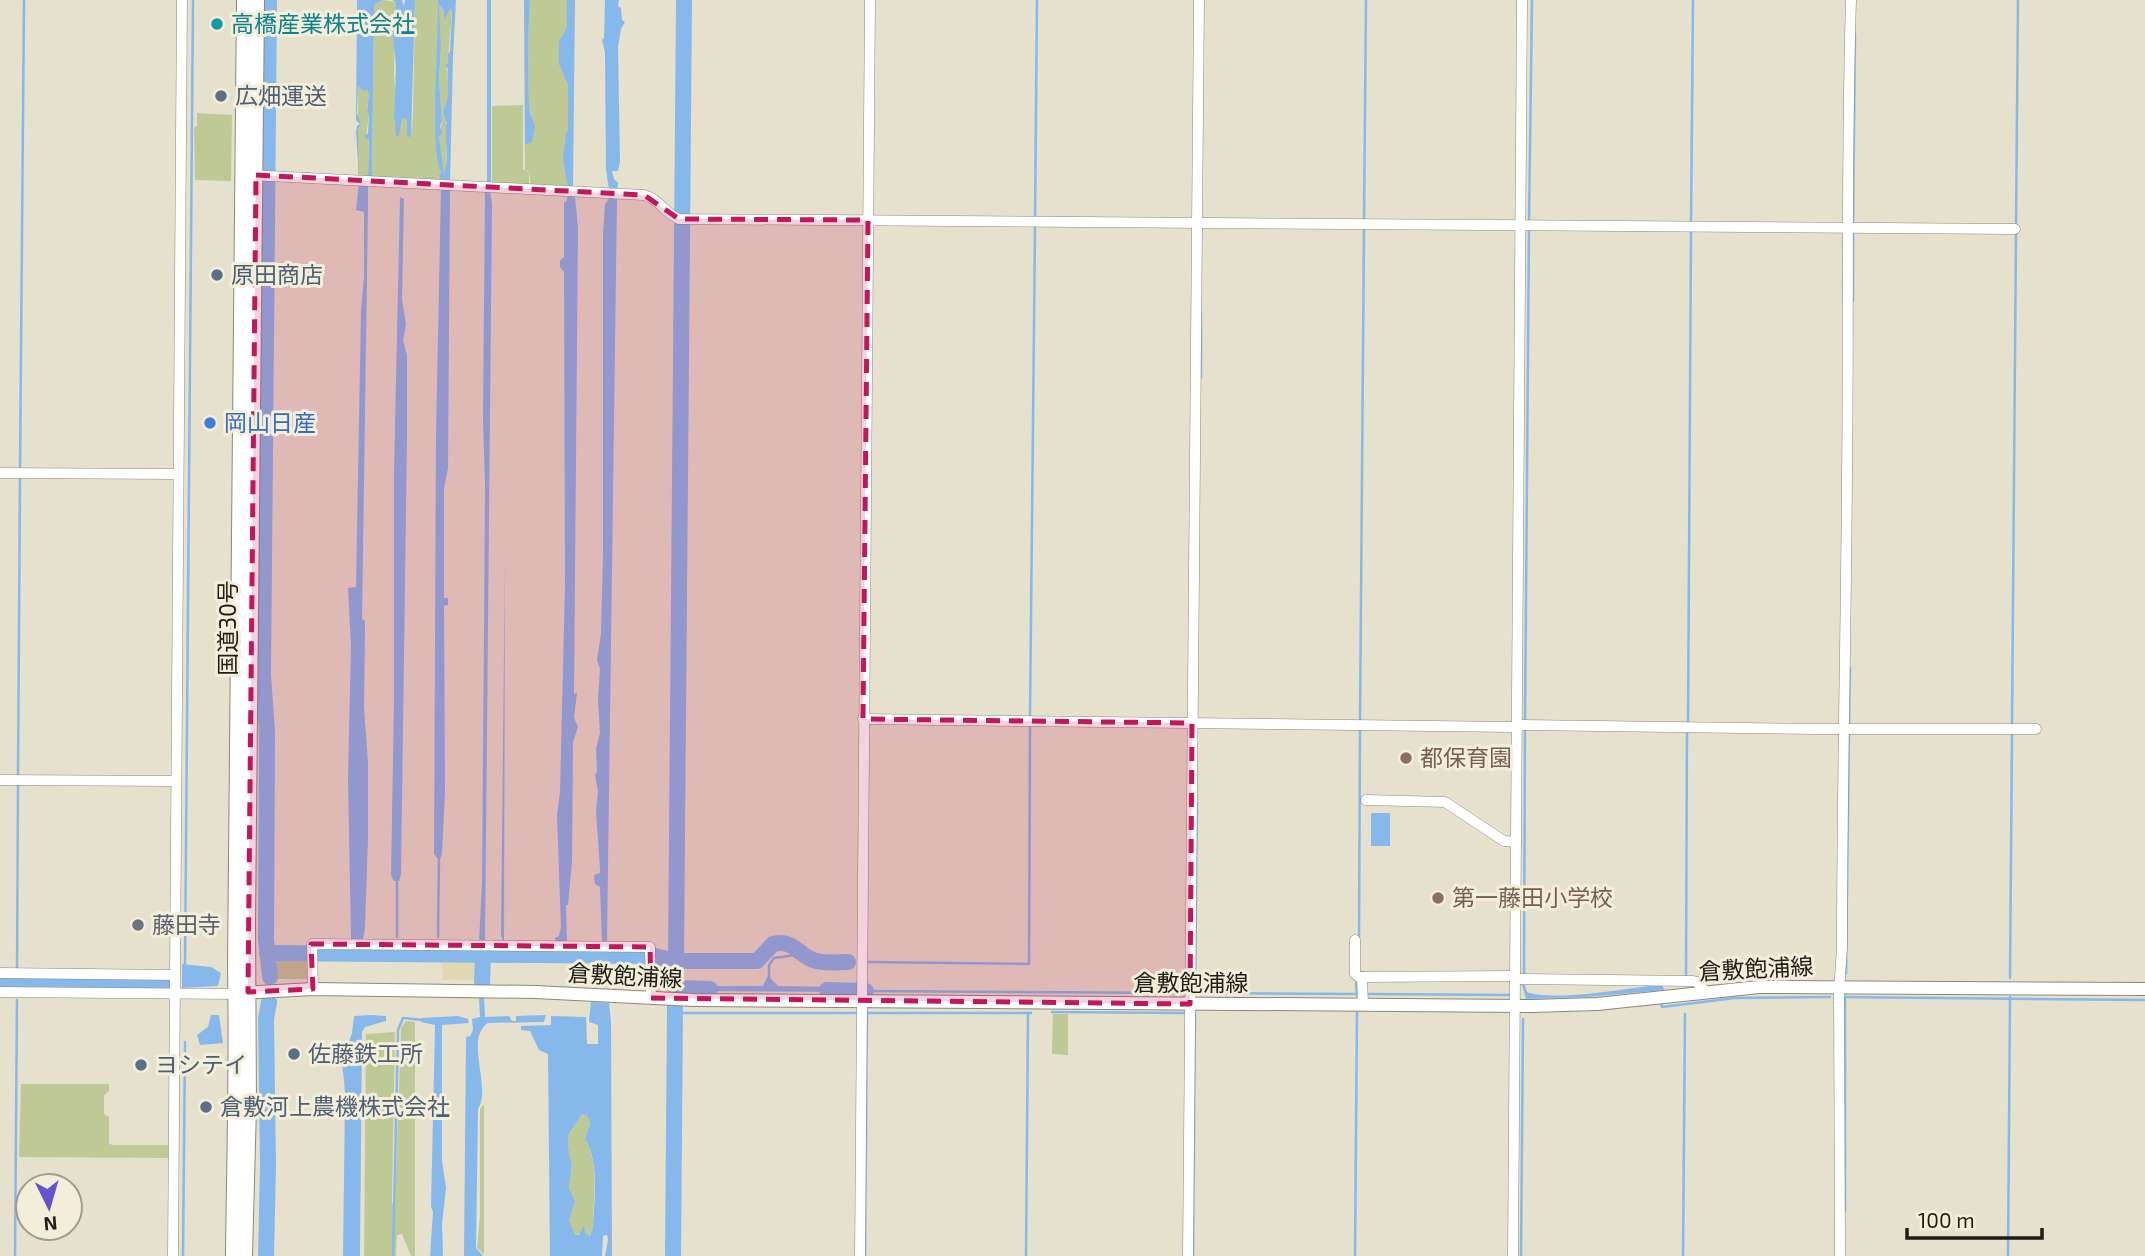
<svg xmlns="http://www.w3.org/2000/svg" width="2145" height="1256" viewBox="0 0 2145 1256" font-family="'Exo 2','Noto Sans JP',sans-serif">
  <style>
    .green { fill: #bfc996; fill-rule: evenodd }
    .sand { fill: #e1d7b2 }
    .water { fill: #86b8ec; fill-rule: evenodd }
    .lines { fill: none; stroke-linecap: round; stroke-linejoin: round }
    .stream { stroke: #86b8ec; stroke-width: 2.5 }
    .river { stroke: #86b8ec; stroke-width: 16 }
    .minor-casing { stroke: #8c8876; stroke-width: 11 }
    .major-casing { stroke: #8c8876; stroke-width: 14 }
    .highway-casing { stroke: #8c8876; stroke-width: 16 }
    .minor { stroke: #fff; stroke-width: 10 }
    .major { stroke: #fff; stroke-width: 12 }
    .highway { stroke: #fff; stroke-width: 14 }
    .marked { fill: #c2185b; fill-opacity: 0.2; stroke: #c2185b; stroke-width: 5; stroke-dasharray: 14 9; stroke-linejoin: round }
    .culture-dot { fill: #0f9aa8; stroke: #f3eeda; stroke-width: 2.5 }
    .service-dot { fill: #5c6f8a; stroke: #f3eeda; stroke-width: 2.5 }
    .shop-dot { fill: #3f7fe0; stroke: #f3eeda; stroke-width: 2.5 }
    .education-dot { fill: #8d6e63; stroke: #f3eeda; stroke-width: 2.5 }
    .worship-dot { fill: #6b7280; stroke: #f3eeda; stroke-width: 2.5 }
    .labels { text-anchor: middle; stroke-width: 6; stroke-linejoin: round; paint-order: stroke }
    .culture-label { font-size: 23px; fill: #0d838f; stroke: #f3eeda; text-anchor: start }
    .service-label { font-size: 23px; fill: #4e5e75; stroke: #f3eeda; text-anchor: start }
    .shop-label { font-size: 23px; fill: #366cbe; stroke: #f3eeda; text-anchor: start }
    .street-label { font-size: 23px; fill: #1f1e16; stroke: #f3eeda }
    .education-label { font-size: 23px; fill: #785e54; stroke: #f3eeda; text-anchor: start }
    .worship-label { font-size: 23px; fill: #5b616d; stroke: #f3eeda; text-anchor: start }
  </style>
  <rect width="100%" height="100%" fill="#e5e1cd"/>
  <g class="green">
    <path d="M383 0 396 2 394 73 398 135 402 117 408 118 407 135 411 136 413 114 415 0H438V6L444 10 445 18 451 7 452 11 447 72 449 97 446 109V171L440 181 372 178 374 11 375 4ZM438 30 441 48 439 81 442 121 439 137 441 163 437 142Z"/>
    <path d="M530 0H567V27L559 41V65L568 85V189L531 187 529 172 525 170V145L532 115 529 108 528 46Z"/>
    <path d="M358 85 367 89 369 94 367 111 369 115 366 136 369 140 368 177H359L358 173V129L361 125 358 119Z"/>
    <path d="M523 105V169L529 173V187L492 185V106Z"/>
    <path d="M197 113 232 115 231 181 195 180 194 127 197 126Z"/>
    <path d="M277 957H309V979H276Z"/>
    <path d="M1053 1014H1068V1055L1052 1054Z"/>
    <path d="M406 1021 415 1022V1256H411L402 1234 397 1235 396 1256H364L366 1034 395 1032 392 1203 395 1204 401 1028Z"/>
    <path d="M21 1084H109V1091L104 1095V1114L109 1117V1143L112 1145H169V1158L19 1157Z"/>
    <path d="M484 1104V1254L477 1248 480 1216V1109Z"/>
    <path d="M582 1114 587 1116 590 1121 585 1139C600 1165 593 1198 593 1227L590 1236 585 1233 574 1235 569 1221 575 1201 569 1188 572 1164 569 1154 568 1135Z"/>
  </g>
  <path class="sand" d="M443 957 481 958 480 980H442Z"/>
  <g class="water">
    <path d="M357 0H383L375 4 374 11 372 178 440 180 439 174 442 173C429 157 439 30 438 0H456L453 58 450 182 359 177 356 132 357 126 360 124 356 120ZM439 6 444 10V20L451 8 452 12 450 51 448 54V64L445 65 448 68C446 81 452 98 443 111L447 124 444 125 446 127C445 141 449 160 444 175L439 136 442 133 440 126 442 121 439 80 441 48ZM358 86 364 91 367 90 369 94 367 112 369 115 368 133 364 136 369 140 368 176 359 177 358 129 361 125 357 113Z"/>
    <path d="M392 0H402L404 6 405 0H415L411 137 407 136V119L402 118 399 136H396L395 117 394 121 396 66 392 26 394 29 396 2Z"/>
    <rect x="487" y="0" width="4" height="184"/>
    <path d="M524 0H530L528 46 529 108 535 127 532 142 525 145V170L529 172 531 187 568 188 563 159 566 132 568 131V85L559 65V41L567 27V0H575L573 189 531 187 529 172 525 170Z"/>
    <path d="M605 0H619L618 6 621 8 622 20 625 22 621 29 618 47 620 162 618 171H612L614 179 618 183 617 191 609 190 606 169 605 53 602 40 604 38Z"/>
    <path d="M359 183 368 184V206L362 619 365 621V627L364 707 368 763V837L365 928 363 939H351L348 778 351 646 348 588 356 587 361 310 364 278V212L356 210Z"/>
    <path d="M441 189 450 190 448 468 444 488V598H448V605L444 606 445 792 442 853 441 857 437 858 434 854 436 435Z"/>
    <path d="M485 190 490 191 492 204 485 942H479L482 883 484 634 485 482 483 420Z"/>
    <path d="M568 195 575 196 578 228 574 694 577 693 574 718 578 727 573 742 572 862 568 905H566L567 942 556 943 555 938 559 936 561 927 557 815 560 792 565 585 564 272 560 267V260L564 257V202H566Z"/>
    <path d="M400 197 404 199 402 299 406 325 403 340 407 355V437L401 874 399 881H394L391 875 394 700V473Z"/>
    <path d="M610 197 617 198 607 941 602 942 600 887 595 884 594 875 600 873V869L596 811 598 791 595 775 597 772 596 749 600 733 598 699 600 669 597 660 601 634 603 553V234L605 204Z"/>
    <path d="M505 561 504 942 501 936Z"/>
    <rect x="1371" y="813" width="19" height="33"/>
    <path d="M182 964 211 967 221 973 218 986 182 988Z"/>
    <path d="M767 977 770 978 778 986 844 987 846 992 690 991 692 986H763Z"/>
    <path d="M1662 984 1664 990 1587 997 1526 999 1522 985H1525L1527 992C1552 1002 1632 988 1662 984Z"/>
    <path d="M479 997H484L485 1017 509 1016 512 1021H516V1016L546 1015 544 1022 488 1023C464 1038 492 1088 478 1109L476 1248 483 1256H464L466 1037 470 1036 473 1030 472 1019 480 1017Z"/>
    <path d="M591 1002 609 1003 611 1022 612 1256H605L608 1240 607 1235 603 1236 602 1256H550L548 1054 539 1050 530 1031 521 1030V1026L551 1025V1016L586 1017 587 1044H598V1025L589 1022ZM582 1114 587 1116 590 1122 585 1139C600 1164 594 1198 593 1227L590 1236 585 1233 584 1225 579 1235H575L569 1221 575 1201 569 1188 572 1164 569 1154 568 1135Z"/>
    <path d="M211 1015H219L223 1043 200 1045 197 1035 208 1027Z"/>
    <path d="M371 1015 386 1016V1021L365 1027 362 1032 360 1256H343L345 1099C345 1080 341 1064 341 1045L348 1044 352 1033 354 1016Z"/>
    <path d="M458 1016 468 1019 469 1023 442 1025V1161L446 1188 442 1224 443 1256H430L433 1212 431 1207 435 1025 421 1022V1018Z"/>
  </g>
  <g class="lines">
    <g class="stream">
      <path d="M1035 219 1037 0"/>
      <path d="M1364 222 1366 0"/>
      <path d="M1529 223 1532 0"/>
      <path d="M1691 223 1693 0"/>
      <path d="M1853 224 1855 35"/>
      <path d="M2016 226 2018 0"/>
      <path d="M1853 301V231"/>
      <path d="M1201 377V313"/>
      <path d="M20 471 24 0"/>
      <path d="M1030 717 1035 227"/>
      <path d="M1360 721 1364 228"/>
      <path d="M1525 721 1529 228"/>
      <path d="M1688 725 1691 231"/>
      <path d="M1849 725 1850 668"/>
      <path d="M2012 727 2016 233"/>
      <path d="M18 775 20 477"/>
      <path d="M397 877V937"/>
      <path d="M438 937 439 857"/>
      <path d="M1359 938 1360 729"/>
      <path d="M437 951 438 954"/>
      <path d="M565 951V955"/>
      <path d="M356 953V950"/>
      <path d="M397 954V950"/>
      <path d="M482 954V952"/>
      <path d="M503 954V952"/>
      <path d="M866 962 1029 964 1030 725"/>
      <path d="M185 967 193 0"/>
      <path d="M17 970 18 785"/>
      <path d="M1846 973 1849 731"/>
      <path d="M1524 976 1525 728"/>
      <path d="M1686 977 1687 731"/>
      <path d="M2010 978 2012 733"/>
      <path d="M769 980V965L774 958 803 954"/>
      <path d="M1356 983 1357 996"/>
      <path d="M866 991 1187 993"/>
      <path d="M1193 993 1358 994"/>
      <path d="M1365 994 1509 995"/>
      <path d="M1195 995 1197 803"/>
      <path d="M1843 997 2145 1000"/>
      <path d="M1661 1002 1662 1007 1735 998 1830 997"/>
      <path d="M1052 1012 1186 1013"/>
      <path d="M675 1013H860"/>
      <path d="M866 1013H1031"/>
      <path d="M261 1040H266"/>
      <path d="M1845 1211V997"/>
      <path d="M15 1256 17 1000"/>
      <path d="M183 1256 185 1042"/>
      <path d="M393 1256 398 1030 403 1018 423 1020"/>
      <path d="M865 1256 867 1011"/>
      <path d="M1026 1256 1028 1013"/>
      <path d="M1193 1256 1195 1013"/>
      <path d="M1355 1256 1357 1011"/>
      <path d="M1521 1256 1523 1019"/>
      <path d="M1683 1256 1685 1014"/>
      <path d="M2008 1256 2010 997"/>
    </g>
    <g class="river">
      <path d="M269 0 263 675 267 733 266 939 270 977"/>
      <path d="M684 0 676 956 674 961H757L773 944C793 939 797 954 813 960 824 964 837 962 848 962"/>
      <path d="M267 953 655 956 674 961 676 988 710 989"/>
      <path d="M0 980 165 982"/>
      <path d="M482 983 483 954"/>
      <path d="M827 990 866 991"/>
      <path d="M266 1256 268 1165 266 1019 269 1002"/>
      <path d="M673 1256 675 1006"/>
    </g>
    <g class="minor-casing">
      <g id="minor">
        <path d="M250 175 644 195C660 199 665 214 679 219L2015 229"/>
        <path d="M0 473 178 474"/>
        <path d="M863 719 1513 727 1524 725 1820 729H2036"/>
        <path d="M0 780 175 781"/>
        <path d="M1366 800 1445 802 1504 841 1516 842"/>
        <path d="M1355 940V974L1359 977 1515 976"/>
        <path d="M0 973 174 975"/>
        <path d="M1362 977 1363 1005"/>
        <path d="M1515 979 1692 981 1697 982 1705 991"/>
        <path d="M313 989 312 944 650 947 651 998"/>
        <path d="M0 992 236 994"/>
        <path d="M173 1256 182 0"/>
        <path d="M860 1256 870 0"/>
        <path d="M1188 1256 1199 0"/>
        <path d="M1513 1256 1522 0"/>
        <path d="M1840 1256 1839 992 1842 947C1842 790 1846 633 1847 476 1849 317 1846 159 1851 0"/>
      </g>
    </g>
    <g class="major-casing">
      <path id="major" d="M239 993 313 989 536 992 694 1000 1532 1006 1597 1004 1759 987 2145 989"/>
    </g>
    <g class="highway-casing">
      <g id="highway">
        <path d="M233 1256C234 1160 237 1064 235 967L244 0"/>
        <path d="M245 1256 249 1106 248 922 257 0"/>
      </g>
    </g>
    <use href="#minor" class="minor"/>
    <use href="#major" class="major"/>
    <use href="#highway" class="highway"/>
  </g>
  <path class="marked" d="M256 175 644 195 679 219 868 220 863 719 1192 723 1190 1004 651 998 650 947 311 944 313 989 248 992Z"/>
  <circle class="culture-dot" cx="217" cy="24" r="7"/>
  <g class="service-dot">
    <circle cx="221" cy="96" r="7"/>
    <circle cx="217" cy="275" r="7"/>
    <circle cx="294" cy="1054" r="7"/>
    <circle cx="141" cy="1065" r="7"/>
    <circle cx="206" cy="1107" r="7"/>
  </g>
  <circle class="shop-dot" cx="210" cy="423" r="7"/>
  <g class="education-dot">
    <circle cx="1406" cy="758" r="7"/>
    <circle cx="1438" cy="898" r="7"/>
  </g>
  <circle class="worship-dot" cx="138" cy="925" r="7"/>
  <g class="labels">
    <g class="culture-label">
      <text x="231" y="32">高橋産業株式会社</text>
    </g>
    <g class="service-label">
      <text x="235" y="104">広畑運送</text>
      <text x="231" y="283">原田商店</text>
      <text x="308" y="1062">佐藤鉄工所</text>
      <text x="155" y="1073">ヨシテイ</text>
      <text x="220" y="1115">倉敷河上農機株式会社</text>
    </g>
    <g class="shop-label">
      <text x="224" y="431">岡山日産</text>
    </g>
    <g class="street-label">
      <text transform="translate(228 628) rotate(-90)" y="8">国道30号</text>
      <text transform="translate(1756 969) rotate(-3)" y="8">倉敷飽浦線</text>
      <text transform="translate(625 976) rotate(3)" y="8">倉敷飽浦線</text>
      <text x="1191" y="991">倉敷飽浦線</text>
    </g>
    <g class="education-label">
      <text x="1420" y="766">都保育園</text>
      <text x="1452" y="906">第一藤田小学校</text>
    </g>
    <g class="worship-label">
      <text x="152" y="933">藤田寺</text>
    </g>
  </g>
  <g transform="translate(49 1207) rotate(175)"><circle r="33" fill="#f3eeda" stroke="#9e9b8c" stroke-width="2"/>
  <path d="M0-5L12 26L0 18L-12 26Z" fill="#6354cd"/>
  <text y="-10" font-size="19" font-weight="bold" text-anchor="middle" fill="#1f1e16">N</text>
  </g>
  <path d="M1907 1228v10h135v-10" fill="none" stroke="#1f1e16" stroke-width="3.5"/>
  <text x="1918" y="1228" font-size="21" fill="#1f1e16" stroke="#f3eeda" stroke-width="5" paint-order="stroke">100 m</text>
</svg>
